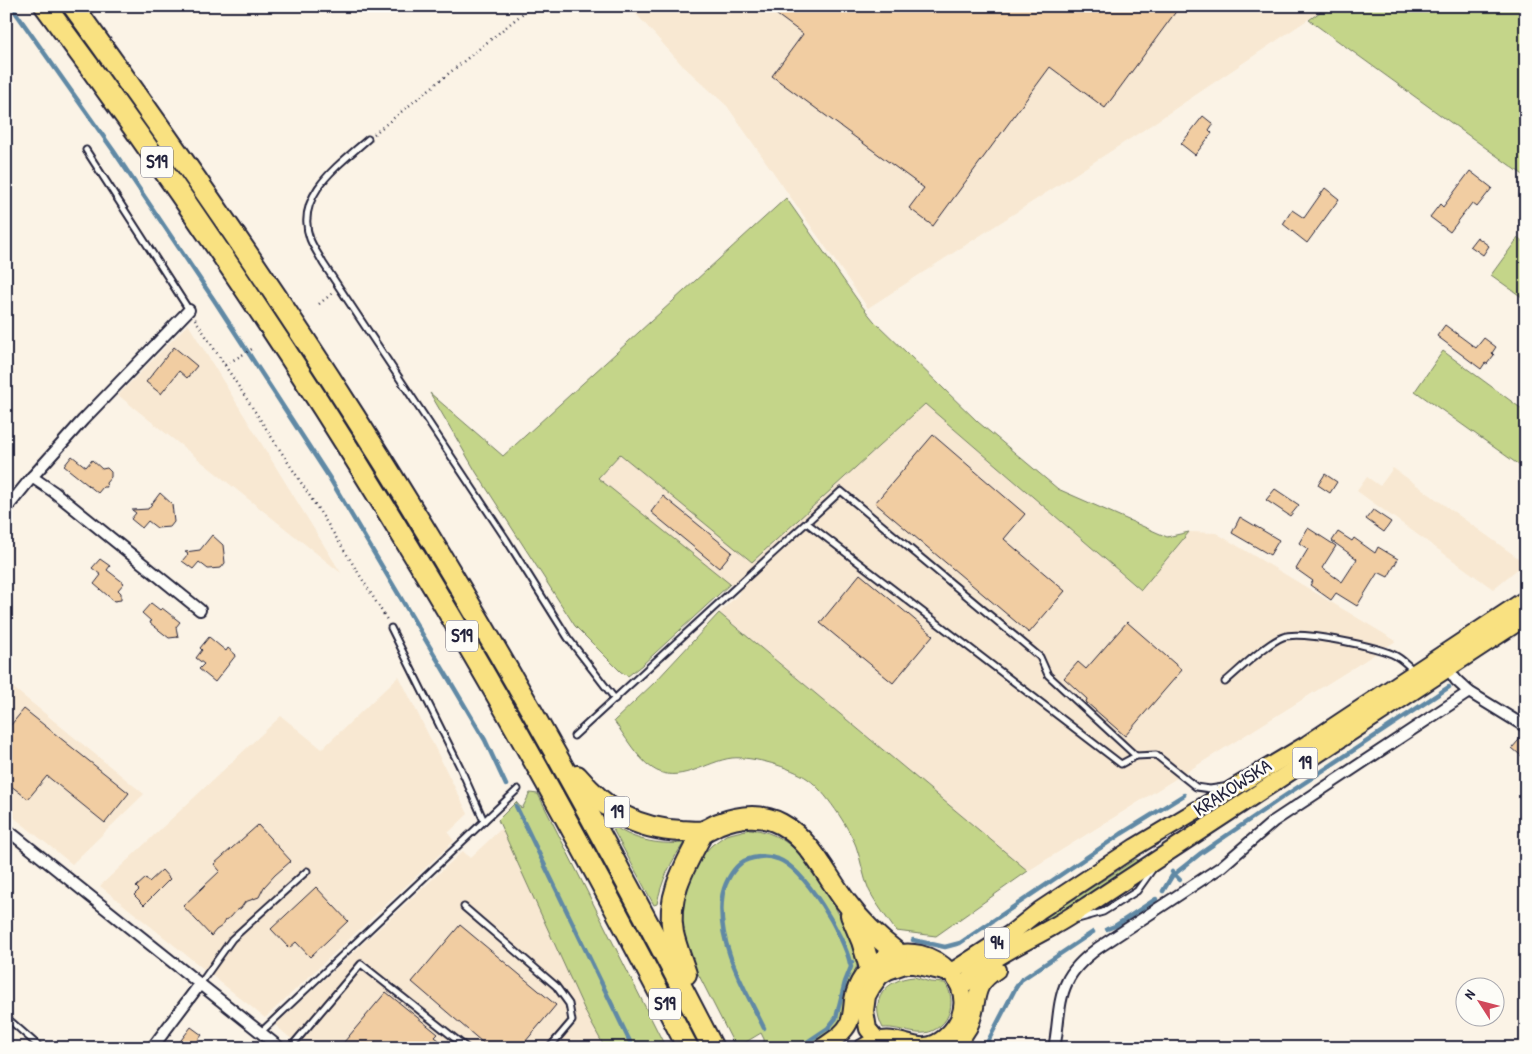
<svg xmlns="http://www.w3.org/2000/svg" width="1532" height="1054" viewBox="0 0 1532 1054" font-family="'Patrick Hand',sans-serif">
  <style>
    .built { fill: #f8e8d2 }
    .green { fill: #c4d589; stroke: #737c62 }
    .lines { fill: none; stroke-linecap: round; stroke-linejoin: round }
    .stream { stroke: #6089a5; stroke-width: 4.5 }
    .building { fill: #f1cda2; stroke: #22223b }
    .service-casing { stroke: #22223b; stroke-width: 9 }
    .minor-casing { stroke: #22223b; stroke-width: 14 }
    .primary-casing { stroke: #22223b; stroke-width: 20 }
    .motorway-casing { stroke: #22223b; stroke-width: 24 }
    .path { stroke: #22223b; stroke-width: 2.5; stroke-dasharray: 1 4; stroke-linecap: butt }
    .service { stroke: #fdfcf7; stroke-width: 5 }
    .minor { stroke: #fdfcf7; stroke-width: 10 }
    .primary { stroke: #f9e181; stroke-width: 16 }
    .motorway { stroke: #f9e181; stroke-width: 20 }
    .labels { text-anchor: middle; stroke-width: 5; stroke-linejoin: round; paint-order: stroke }
    .shield { fill: #fdfcf7; stroke: #646373; stroke-width: 1 }
    .shield-label { font-size: 18px; font-weight: bold; fill: #22223b }
    .street-label { font-size: 19px; fill: #22223b; stroke: #fdfcf7 }
  </style>
  <rect width="100%" height="100%" fill="#fbf3e6"/>
  <filter id="ink" filterUnits="userSpaceOnUse"><feTurbulence type="fractalNoise" baseFrequency=".02" numOctaves="2"/><feDisplacementMap in="SourceGraphic" scale="10" xChannelSelector="R" yChannelSelector="G"/><feConvolveMatrix kernelMatrix="1 2 1 2 8 2 1 2 1" color-interpolation-filters="sRGB"/></filter>
  <g filter="url(#ink)">
    <g class="built">
      <path d="M629 6H1328L1142 131 868 308 727 106 682 65Z"/>
      <path d="M188 324 341 573 118 395Z"/>
      <path d="M925 404 1140 590 1189 532 1216 533 1396 641 1028 871 719 613 740 593 598 478 620 454 752 562Z"/>
      <path d="M1393 468 1525 563 1493 589 1357 491 1367 477 1380 486Z"/>
      <path d="M399 676 468 814 448 833 454 841 265 1018 100 886 281 716 322 749Z"/>
      <path d="M6 682 144 794 72 864 6 811Z"/>
      <path d="M502 828 587 1015 605 1048H302L275 1025 463 851 470 858Z"/>
    </g>
    <g class="green">
      <path d="M1328 6H1522L1526 9V177L1309 20Z"/>
      <path d="M786 198 861 305 874 321 978 422 1058 489 1167 537 1189 532 1141 590 925 404 752 562 620 454 598 478 730 584 642 665 628 676 621 672 575 626 476 472 430 393 503 456Z"/>
      <path d="M1518 238 1526 243V300L1491 275Z"/>
      <path d="M1443 351 1526 412V470L1415 391Z"/>
      <path d="M719 613 1028 871 936 936 896 931C887 918 876 904 869 890 863 876 861 860 856 846 848 826 825 791 808 779 791 767 752 756 732 758 706 761 678 786 652 768 636 757 625 736 614 721L655 682Z"/>
      <path d="M530 793 538 794 666 1048H605L587 1015 498 820 516 802 522 809Z"/>
      <path d="M609 822C630 840 657 845 684 843 671 861 661 882 657 904L654 905Z"/>
      <path d="M750 829C800 833 823 885 844 924 848 933 858 945 859 954 860 966 851 975 847 986 844 993 845 1000 845 1008 844 1026 829 1040 813 1047 805 1050 774 1048 764 1048V1039L761 1033 736 1048 687 952 679 925 683 891 699 859 712 845 726 835Z"/>
      <path d="M1136 859 1138 860 1137 862 964 975 962 974V972Z"/>
      <path d="M914 977 930 982 945 983C951 992 952 1000 950 1010 948 1017 945 1022 940 1026 921 1042 903 1026 883 1028 868 1000 886 979 914 977Z"/>
    </g>
    <g class="lines">
      <g class="stream">
        <path d="M11 6 113 150 214 300 329 477 485 740 506 785"/>
        <path d="M516 806 633 1048"/>
        <path d="M1172 872 1180 880"/>
        <path d="M1163 891 1172 876 1201 853 1280 799 1449 687"/>
        <path d="M1107 929 1115 926 1156 899"/>
        <path d="M913 940 945 947 960 943 1121 834 1184 795"/>
        <path d="M764 1028C745 989 717 945 722 899 723 886 731 871 741 863 746 859 752 858 759 857 765 856 772 857 778 859 805 869 844 936 850 963L852 962"/>
        <path d="M798 1048 828 1028 836 1018 845 982 851 967 850 963"/>
        <path d="M982 1048 987 1043 1015 989 1021 980 1093 932"/>
      </g>
    </g>
    <g class="building">
      <path d="M765 6H1180L1105 108 1050 67 933 226 909 208 924 188 772 76 803 34Z"/>
      <path d="M1203 116 1213 124 1209 130 1212 133 1195 155 1181 144Z"/>
      <path d="M1470 171 1492 188 1477 207 1472 203 1450 232 1430 217 1440 204 1443 207Z"/>
      <path d="M1325 188 1339 199 1307 243 1283 224 1292 210 1304 218Z"/>
      <path d="M1477 237 1489 246 1483 255 1470 246Z"/>
      <path d="M1445 325 1476 348 1484 338 1496 347 1492 353 1494 355 1487 364 1485 363 1481 369 1437 336Z"/>
      <path d="M174 347 197 366 187 378 179 371 161 394 146 382Z"/>
      <path d="M933 435 1025 514 1004 539 1065 591 1029 633 875 503Z"/>
      <path d="M72 456 86 467 92 460 102 469 107 468 111 472V477L106 483 107 487H103L98 493 64 466Z"/>
      <path d="M1325 474 1337 482 1330 493 1318 485Z"/>
      <path d="M1275 489 1299 505 1290 516 1266 500Z"/>
      <path d="M160 493 172 504 174 522 170 527 157 528 148 521 142 528 131 519 136 513 132 510 148 509Z"/>
      <path d="M663 496 732 552 719 568 651 512Z"/>
      <path d="M1373 510 1391 522 1384 532 1366 519Z"/>
      <path d="M1240 517 1279 540 1270 555 1232 533Z"/>
      <path d="M1308 528 1336 546 1322 568 1342 582 1357 559 1332 541 1338 532 1352 541 1354 538 1375 553 1378 547 1398 559 1388 577 1378 572 1357 606 1336 593 1331 600 1310 585 1313 581 1296 569 1308 549 1299 543Z"/>
      <path d="M212 535 223 545 225 563 221 568 208 569 199 562 193 569 182 561 188 554 185 552 200 550Z"/>
      <path d="M100 559 110 566 107 570 124 583 118 590 121 593V600L114 601 94 584 101 575 92 568Z"/>
      <path d="M860 574 933 635 893 683 820 623Z"/>
      <path d="M151 603 160 610 162 608 180 622 176 627 178 637 169 638 150 623 151 621 142 613Z"/>
      <path d="M1127 622 1182 670 1125 736 1086 702 1087 699 1064 678 1078 662 1086 669Z"/>
      <path d="M209 637 226 651 228 648 236 655 215 682 199 669 204 664 196 658 202 650 200 648Z"/>
      <path d="M24 709 129 793 105 823 47 776 28 799 6 782V731Z"/>
      <path d="M1524 734H1526V760L1512 748Z"/>
      <path d="M258 825 291 861 275 875 264 887 259 897 245 902 241 908 236 911 231 917 225 920 222 926 216 930 211 936 183 906 220 871 214 864Z"/>
      <path d="M162 870 170 879 144 905 134 895 139 890 136 887 146 878 149 882Z"/>
      <path d="M316 887 348 921 310 957 296 942 289 948 271 929Z"/>
      <path d="M460 925 556 1005 520 1048H489L412 982Z"/>
      <path d="M386 992 438 1034 435 1037 449 1048H339Z"/>
      <path d="M191 1027 202 1035 192 1048H175Z"/>
    </g>
    <g class="lines">
      <g class="service-casing">
        <g id="service">
          <path d="M368 139C340 164 294 195 310 239 313 247 319 255 323 263L506 539 568 638 615 699"/>
          <path d="M86 150 189 310"/>
          <path d="M807 523 1121 764 1136 756"/>
          <path d="M391 628 460 767 484 821"/>
          <path d="M1225 682C1239 670 1267 643 1283 637 1300 630 1380 647 1396 656 1403 660 1409 666 1414 671"/>
          <path d="M574 736 841 491 1040 657 1048 675 1136 756 1156 755 1196 787 1210 789 1223 787"/>
          <path d="M464 907 556 986 569 1004 572 1021 549 1048"/>
          <path d="M1078 919 1103 912 1137 891 1152 870"/>
          <path d="M200 984 232 939 307 871"/>
          <path d="M6 1017 41 1048"/>
          <path d="M261 1032 518 789"/>
          <path d="M290 1048 361 964 467 1048"/>
        </g>
      </g>
      <g class="minor-casing">
        <g id="minor">
          <path d="M32 477 83 420 189 310"/>
          <path d="M6 509 32 477 54 492 200 610"/>
          <path d="M1445 664 1456 680 1469 692 1526 727"/>
          <path d="M6 829 280 1048"/>
          <path d="M152 1048 200 984"/>
          <path d="M1054 1048C1059 1027 1057 1002 1067 982 1073 968 1086 957 1098 948L1221 867 1274 821 1469 692"/>
        </g>
      </g>
      <g class="primary-casing">
        <g id="primary">
          <path d="M961 988C985 959 1023 944 1054 926 1069 918 1083 908 1097 899L1526 617"/>
          <path d="M821 1048C831 1041 843 1035 849 1023 852 1015 852 1008 853 1000 856 982 867 968 883 959 932 932 993 995 945 1037 926 1053 914 1044 894 1040 883 1038 871 1042 862 1048"/>
          <path d="M886 1048 878 1041 868 1029 865 1011 867 996 872 987 880 976 888 971 905 965H914L944 972 956 969 1010 934 1040 910 1135 847 1307 744 1526 599"/>
          <path d="M951 1048C959 1041 968 1032 971 1022 980 998 971 987 997 970"/>
        </g>
      </g>
      <g class="motorway-casing">
        <g id="motorway">
          <path d="M45 6C172 177 293 355 403 537 505 703 598 874 688 1048"/>
          <path d="M73 6C171 141 266 277 355 417 485 621 603 833 713 1048"/>
          <path d="M577 776C607 811 635 829 682 831 689 831 698 833 704 831 709 829 714 826 718 824 739 816 760 813 781 824 811 840 826 876 846 902 860 921 879 939 897 953"/>
          <path d="M851 915 862 941 870 968"/>
          <path d="M686 974C682 961 676 947 673 933 666 895 686 864 703 832"/>
        </g>
      </g>
      <g class="path">
        <path d="M374 134 532 6"/>
        <path d="M319 304 334 292"/>
        <path d="M195 319C259 419 326 518 387 620"/>
        <path d="M225 365 252 349"/>
      </g>
      <use href="#service" class="service"/>
      <use href="#minor" class="minor"/>
      <use href="#primary" class="primary"/>
      <use href="#motorway" class="motorway"/>
    </g>
  </g>
  <g class="labels">
    <g class="shield">
      <rect x="141" y="146.5" width="32" height="31" rx="4"/>
      <rect x="446" y="620.5" width="32" height="31" rx="4"/>
      <rect x="1292.5" y="747.5" width="25" height="31" rx="4"/>
      <rect x="604.5" y="796.5" width="25" height="31" rx="4"/>
      <rect x="984.5" y="927.5" width="25" height="31" rx="4"/>
      <rect x="649" y="988.5" width="32" height="31" rx="4"/>
    </g>
    <g class="shield-label">
      <text x="157" y="168">S19</text>
      <text x="462" y="642">S19</text>
      <text x="1305" y="769">19</text>
      <text x="617" y="818">19</text>
      <text x="997" y="949">94</text>
      <text x="665" y="1010">S19</text>
    </g>
    <g class="street-label">
      <text transform="translate(1232 787) rotate(-33)" y="7">KRAKOWSKA</text>
    </g>
  </g>
  <rect width="1532" height="1054" fill="none" stroke="#fdfcf7" stroke-width="25"/>
  <rect x="12" y="12" width="1507" height="1029" fill="none" stroke="#22223b" stroke-width="2" filter="url(#ink)"/>
  <g transform="translate(1480 1002) rotate(306)"><circle r="24" fill="#fdfcf7" stroke="#a5a5ac"/>
  <path d="M0-4L9 19L0 12L-9 19Z" fill="#d1495b"/>
  <text y="-8" font-size="14" font-weight="bold" text-anchor="middle" fill="#22223b">N</text>
  </g>
</svg>
